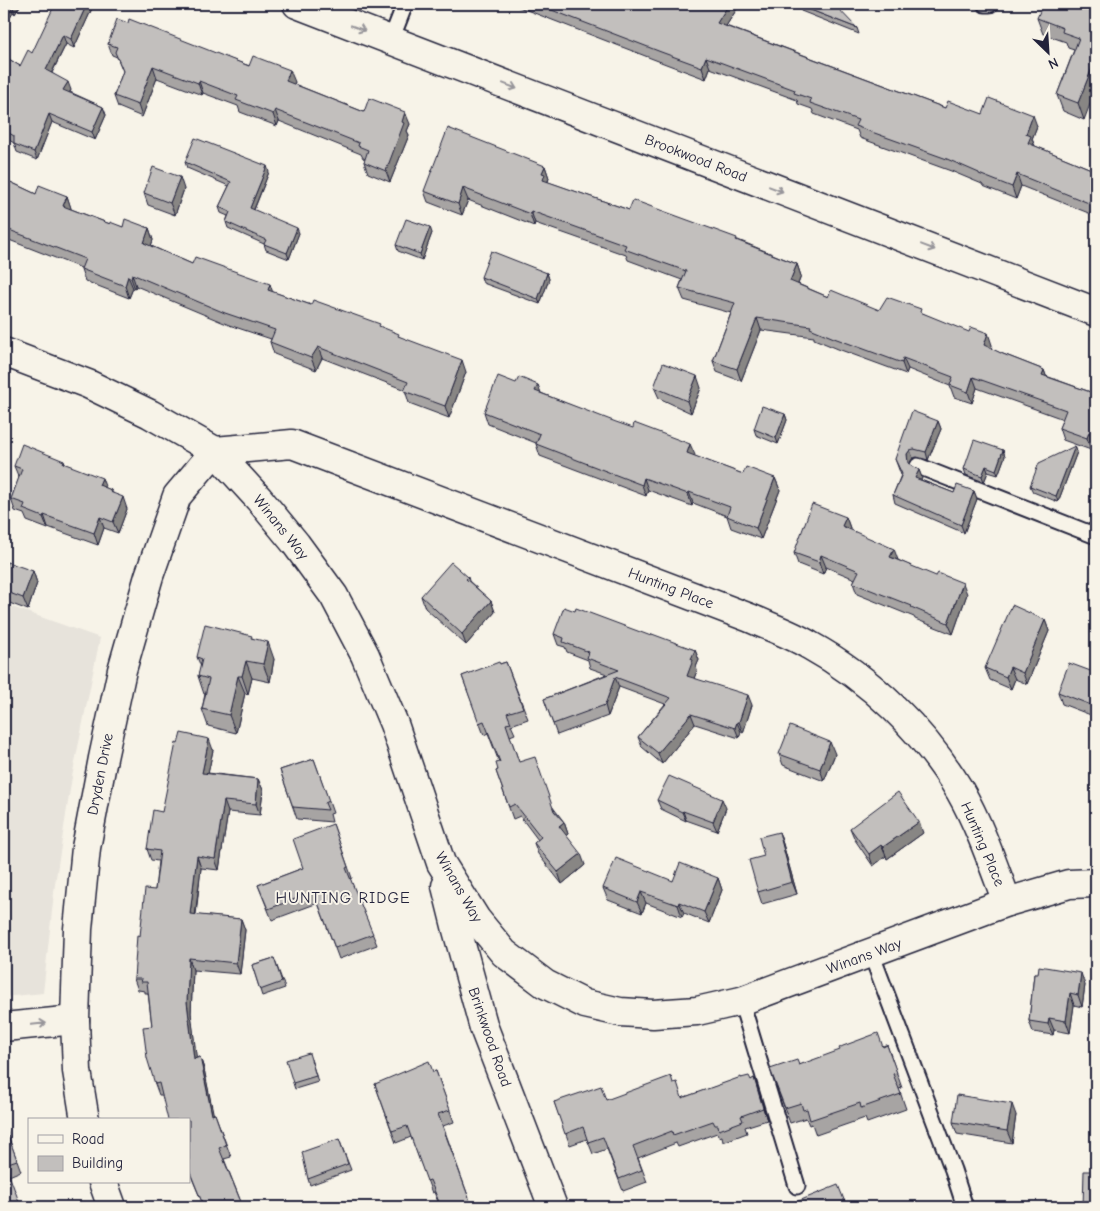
<svg xmlns="http://www.w3.org/2000/svg" width="1100" height="1211" viewBox="0 0 1100 1211" font-family="'Comic Neue',sans-serif">
  <style>
    .built { fill: #e7e3db }
    .lines { fill: none; stroke-linecap: round; stroke-linejoin: round }
    .service-casing { stroke: #22223b; stroke-width: 19 }
    .minor-casing { stroke: #22223b; stroke-width: 31 }
    .service { stroke: #f7f3e8; stroke-width: 15 }
    .minor { stroke: #f7f3e8; stroke-width: 28 }
    .wall { fill: #a7a4a3; stroke: #22223b }
    .shaded-wall { fill: #888684; stroke: #22223b }
    .building { fill: #c2bfbd; stroke: #22223b }
    .oneway { stroke: #97959a }
    .labels { text-anchor: middle; stroke-width: 4; stroke-linejoin: round; paint-order: stroke }
    .street-label { font-size: 15px; fill: #22223b; stroke: #f7f3e8 }
    .neighbourhood-label { font-size: 16px; letter-spacing: 1px; fill: #22223b; stroke: #f7f3e8 }
  </style>
  <rect width="100%" height="100%" fill="#f7f3e8"/>
  <filter id="ink" filterUnits="userSpaceOnUse"><feTurbulence type="fractalNoise" baseFrequency=".02" numOctaves="2"/><feDisplacementMap in="SourceGraphic" scale="10" xChannelSelector="R" yChannelSelector="G"/><feConvolveMatrix kernelMatrix="1 2 1 2 8 2 1 2 1" color-interpolation-filters="sRGB"/></filter>
  <g filter="url(#ink)">
    <path class="built" d="M4 604 100 638 72 777 55 884 43 993 4 997Z"/>
    <g class="lines">
      <g class="service-casing">
        <g id="service">
          <path d="M985 4H990"/>
          <path d="M391 40 405 4"/>
          <path d="M918 466 1096 536"/>
          <path d="M871 953 953 1170 965 1207"/>
          <path d="M741 1001 797 1186"/>
        </g>
      </g>
      <g class="minor-casing">
        <g id="minor">
          <path d="M297 4 1096 312"/>
          <path d="M4 352 88 384 150 414 215 451 259 499 296 544 334 596 365 655 394 724 441 863 476 919 504 953 545 984 585 1004 620 1012 653 1014 697 1011 741 1001 1007 902 1069 884 1096 883"/>
          <path d="M215 451 292 444 750 618C770 627 791 634 809 645 871 679 924 731 960 791 980 826 993 865 1007 902"/>
          <path d="M446 886 457 930 484 1028 553 1207"/>
          <path d="M4 1027 75 1020"/>
          <path d="M85 1120 77 1071 75 1020 78 929 86 848 103 758 122 670 149 576 177 496 215 451"/>
          <path d="M103 1182 112 1207"/>
        </g>
      </g>
      <use href="#service" class="service"/>
      <use href="#minor" class="minor"/>
    </g>
    <g class="wall">
      <path d="M4 4H21L15 14Z"/>
      <path d="M94 4 74 48 66 44 52 73 71 90 70 92 103 107 106 115 95 140 52 122 37 160 17 152 14 143 4 137V56L20 66 32 53Z"/>
      <path d="M511 4H740L726 26 945 108 983 114 1037 126 1032 139 1035 146 1096 171V216L1021 186 1016 199 983 186 982 184 951 171 860 138 857 130 814 114 812 109 798 104 797 100 710 68 706 79 666 64Z"/>
      <path d="M1096 4 1084 120 1063 111 1057 95 1074 50 1068 48 1066 42 1043 34 1037 18Z"/>
      <path d="M798 5 857 28 859 34 801 11Z"/>
      <path d="M128 23 295 82 294 84 364 112 410 124 407 131 409 135 390 182 368 173 364 162 365 159 363 158 361 154 279 121 277 126 240 112 238 106 203 93 202 95 157 78 142 117 118 107 114 96 123 71 117 57 112 55 108 44Z"/>
      <path d="M185 162 269 172 254 210 299 233 289 259 266 250 264 244 228 228 226 222 228 216 221 213 219 207 229 186 187 168Z"/>
      <path d="M545 166 549 178 548 182 629 210 738 240 797 264 801 276 798 284 828 297 879 310 922 313 992 345 991 349 1003 354 1044 370 1046 376 1096 394V445L1094 444 1091 450 1063 440 1059 428 1063 419 977 388 972 403 954 397 950 386 908 369 906 374 838 349 814 339V337L761 330 741 381 717 372 713 361 731 313 684 300 679 288 682 280 628 260 626 255 535 223 534 226 468 200 462 215 428 202 424 191Z"/>
      <path d="M4 179 36 194 67 196 71 209 110 224 123 227 149 228 153 240 151 246 192 264 311 305 381 327 466 372 449 418 409 403 405 390 322 358 316 370 274 354 270 342 271 339 229 325 136 286 135 289 133 288 129 298 85 281 81 269V268L4 238V240Z"/>
      <path d="M184 189 175 215 148 205 144 193Z"/>
      <path d="M432 233 422 260 398 251 396 245Z"/>
      <path d="M547 273 549 279 540 304 483 283 481 277Z"/>
      <path d="M516 383 538 385 541 393 694 456 743 474 775 478 780 490 761 539 731 528 727 516 693 503 692 506 648 490 646 496 540 456 536 444V443L488 424 484 412Z"/>
      <path d="M654 387 701 388 691 413 659 398Z"/>
      <path d="M785 414 787 420 778 444 756 435 754 429Z"/>
      <path d="M938 421 941 429 928 460 917 457 913 458 910 462V465L919 470 922 478 921 480 954 493 974 491 977 499 964 533 895 503 893 495 901 475 895 459Z"/>
      <path d="M1075 446 1077 452 1058 502 1033 492 1030 486Z"/>
      <path d="M1003 450 1005 456 998 475 988 472 984 482 966 475 964 469Z"/>
      <path d="M64 461 65 464 106 488 111 490 113 493 127 509 118 533 104 528 98 545 48 527V529L27 521 24 514 15 511 11 499 19 478 14 466Z"/>
      <path d="M1096 502V516L1093 510Z"/>
      <path d="M846 517 850 528V530L898 560 967 594 953 634 915 619 914 617 857 594 853 583 855 579 826 567 823 574 798 564 794 553Z"/>
      <path d="M4 571H33L37 583 28 610 4 601Z"/>
      <path d="M468 577 469 581 491 601 495 612 466 645 425 608 421 596Z"/>
      <path d="M1045 620 1049 631 1027 684 1015 679 1011 689 990 680 985 668Z"/>
      <path d="M554 634 651 636 695 650 699 660 696 667 697 671 694 678 752 705 743 733 741 732 739 738 695 724 662 764 642 747 638 737 665 704 619 687 608 716 557 735 544 699 607 674 590 668 588 660 567 652 565 647 558 645Z"/>
      <path d="M253 638 274 659 270 682 252 678 248 694 245 693 236 733 208 726 202 709 205 694H204L198 676 201 667 197 657Z"/>
      <path d="M506 662 528 719 511 725 515 734 510 736 519 762 564 822 568 834 566 835 585 865 562 884 538 854 534 843 538 840 520 816 513 819 496 771 498 770 499 762 488 733 484 735 462 676Z"/>
      <path d="M1096 673V717L1062 704 1058 692Z"/>
      <path d="M213 750 208 773 258 779 263 790 260 815 228 812 219 870 201 868 196 915 241 919 245 930 240 974 193 970 191 1013 196 1058 200 1057 204 1069 213 1114H215L231 1157 224 1159 243 1207H204L189 1171V1120L162 1095H159L155 1084 152 1026 148 993H145V991L138 990 134 979 140 936 155 890 158 861 151 860 147 849 162 812Z"/>
      <path d="M779 754H835L824 781 783 765Z"/>
      <path d="M314 759 333 813 330 814 332 822 297 819 280 770Z"/>
      <path d="M657 800 726 808 717 831 686 820V821L661 809Z"/>
      <path d="M333 824 352 878 350 879 377 945 339 959 318 903 272 920 258 885 303 868Z"/>
      <path d="M850 828 923 833 887 859 886 856 873 866 855 840Z"/>
      <path d="M779 832 783 844 797 894 762 904 758 892Z"/>
      <path d="M718 878 722 890 709 923 684 913 682 917 646 903 642 913 608 900 603 888 673 881Z"/>
      <path d="M274 958 285 988 262 996 252 965Z"/>
      <path d="M1034 974 1085 985 1082 1007 1074 1005 1070 1033 1054 1030 1053 1035 1033 1032 1029 1021Z"/>
      <path d="M887 1045 902 1088 899 1089 906 1109 867 1123 865 1118 816 1135 812 1124 809 1125 806 1118 790 1123 770 1069 799 1065Z"/>
      <path d="M311 1059 318 1082 295 1089 293 1083Z"/>
      <path d="M436 1071 454 1122 443 1126 471 1204 478 1207H440L434 1192 432 1193 411 1137 396 1143 375 1084Z"/>
      <path d="M741 1078 751 1080 754 1078 767 1120 745 1127 747 1133 723 1142 722 1136 719 1137 717 1133 678 1147 676 1143 638 1158 647 1182 623 1191 607 1149 593 1154 587 1139 570 1145 554 1102 607 1100 673 1083 682 1098Z"/>
      <path d="M1016 1115 1012 1143 957 1134 953 1122Z"/>
      <path d="M4 1125 21 1171 9 1176 4 1207Z"/>
      <path d="M339 1139 351 1170 310 1185 308 1179Z"/>
    </g>
    <g class="shaded-wall">
      <path d="M4 4H10L13 12 4 27Z"/>
      <path d="M12 4H21L15 14Z"/>
      <path d="M87 4H94L74 48 71 39Z"/>
      <path d="M729 4H740L721 34 717 23Z"/>
      <path d="M63 35 66 44 49 78 46 70Z"/>
      <path d="M706 57 710 68 706 79 702 67Z"/>
      <path d="M1096 58V89L1084 120 1078 103Z"/>
      <path d="M153 66 157 78 142 117 138 105Z"/>
      <path d="M290 70 295 82 290 92 286 81Z"/>
      <path d="M199 81 203 93 202 95 198 83Z"/>
      <path d="M68 82 71 90 66 98 63 90Z"/>
      <path d="M103 107 106 115 95 140 92 132Z"/>
      <path d="M275 110 279 121 277 126 273 114Z"/>
      <path d="M405 112 410 124 407 131 409 135 390 182 386 171Z"/>
      <path d="M49 114 52 122 37 160 34 152Z"/>
      <path d="M1033 115 1037 126 1032 139 1035 147 1033 155 1026 134Z"/>
      <path d="M267 166 269 172 252 214 250 208Z"/>
      <path d="M545 166 549 178 548 181 549 186 543 180 542 173Z"/>
      <path d="M1017 174 1021 186 1016 199 1012 187Z"/>
      <path d="M180 177 184 189 175 215 170 203Z"/>
      <path d="M463 188 468 200 462 215 458 204Z"/>
      <path d="M67 196 71 208 67 218 63 206Z"/>
      <path d="M531 211 535 223 534 226 530 214Z"/>
      <path d="M430 227 432 233 422 260 420 254Z"/>
      <path d="M149 228 153 240 148 255 144 243Z"/>
      <path d="M297 228 299 233 289 259 287 253Z"/>
      <path d="M797 264 801 276 795 292 790 281Z"/>
      <path d="M547 273 549 279 540 304 538 299Z"/>
      <path d="M132 274 136 286 135 289 131 278Z"/>
      <path d="M128 276 133 288 129 298 125 286Z"/>
      <path d="M270 284 274 296 268 290Z"/>
      <path d="M757 318 761 330 741 381 737 369Z"/>
      <path d="M988 333 992 345 988 357 984 345Z"/>
      <path d="M318 347 322 358 316 370 311 358Z"/>
      <path d="M903 358 908 369 906 374 902 363Z"/>
      <path d="M462 360 466 372 449 418 445 406Z"/>
      <path d="M1044 370 1048 381 1042 375Z"/>
      <path d="M697 376 701 388 691 413 687 401Z"/>
      <path d="M973 377 977 388 972 403 968 392Z"/>
      <path d="M538 385 542 397 535 391Z"/>
      <path d="M785 414 787 420 778 444 776 438Z"/>
      <path d="M938 421 941 429 928 460 926 452Z"/>
      <path d="M1089 432 1094 444 1091 450 1087 438Z"/>
      <path d="M690 444 695 455 691 465 687 453Z"/>
      <path d="M1075 446 1077 452 1058 502 1056 496Z"/>
      <path d="M910 450 913 458 910 462V471L908 463 907 454Z"/>
      <path d="M1003 450 1005 456 998 475 996 470Z"/>
      <path d="M986 466 988 472 984 482 982 476Z"/>
      <path d="M919 470 922 478 918 486 915 478Z"/>
      <path d="M102 478 106 489 99 485Z"/>
      <path d="M644 478 648 490 646 496 642 485Z"/>
      <path d="M775 478 780 490 761 539 756 528Z"/>
      <path d="M974 491 977 499 964 533 961 525Z"/>
      <path d="M689 492 693 503 692 506 688 494Z"/>
      <path d="M123 497 127 509 118 533 113 522Z"/>
      <path d="M44 515 48 527V529L43 517Z"/>
      <path d="M100 517 104 528 98 545 94 533Z"/>
      <path d="M846 517 850 528 846 538 842 526Z"/>
      <path d="M894 549 898 560 890 557Z"/>
      <path d="M821 555 826 567 823 574 819 562Z"/>
      <path d="M33 571 37 583 28 610 23 598Z"/>
      <path d="M963 583 967 594 953 634 948 623Z"/>
      <path d="M491 601 495 612 466 645 462 634Z"/>
      <path d="M1045 620 1049 631 1027 684 1023 673Z"/>
      <path d="M268 642 274 659 270 682 263 664Z"/>
      <path d="M695 650 699 660 696 667 697 671 691 686 687 676 691 659Z"/>
      <path d="M246 661 252 678 248 694 242 676Z"/>
      <path d="M1010 667 1015 679 1011 689 1006 677Z"/>
      <path d="M238 676 245 693 236 733 229 715Z"/>
      <path d="M615 677 619 687 608 716 605 705Z"/>
      <path d="M748 695 752 705 743 733 739 722Z"/>
      <path d="M691 714 695 724 662 764 658 753Z"/>
      <path d="M737 722 741 732 739 738 735 728Z"/>
      <path d="M209 739 213 750 206 784 202 773Z"/>
      <path d="M830 742 835 754 824 781 820 769Z"/>
      <path d="M258 779 263 790 260 815 256 804Z"/>
      <path d="M722 799 726 808 717 831 713 822Z"/>
      <path d="M224 801 228 812 219 870 215 859Z"/>
      <path d="M683 811 686 820V821L682 812Z"/>
      <path d="M564 822 568 834 563 838 559 826Z"/>
      <path d="M919 822 923 833 887 859 883 847Z"/>
      <path d="M779 832 783 844 797 894 792 882Z"/>
      <path d="M881 845 886 856 873 866 869 854Z"/>
      <path d="M581 854 585 865 562 884 558 872Z"/>
      <path d="M197 856 201 868 194 925 190 914Z"/>
      <path d="M718 878 722 890 709 923 704 912Z"/>
      <path d="M641 892 646 903 642 913 637 902Z"/>
      <path d="M679 902 684 913 682 917 678 905Z"/>
      <path d="M241 919 245 930 240 974 236 963Z"/>
      <path d="M189 958 193 970 191 1013 198 1070 194 1059 187 1002Z"/>
      <path d="M1081 973 1085 985 1082 1007 1078 995Z"/>
      <path d="M1070 993 1074 1005 1070 1033 1066 1021Z"/>
      <path d="M1049 1018 1054 1030 1053 1035 1048 1024Z"/>
      <path d="M200 1057 204 1069 216 1126 212 1115Z"/>
      <path d="M754 1078 758 1090 767 1120 763 1108Z"/>
      <path d="M1012 1104 1016 1115 1012 1143 1007 1131Z"/>
    </g>
    <g class="building">
      <path d="M55 4H87L71 39 63 35 46 70 68 82 63 90 103 107 92 132 49 114 34 152 14 144V136L4 130V56L20 66 28 50 32 53Z"/>
      <path d="M536 4H729L717 23 945 108 948 101 983 114 989 98 1033 115 1026 134 1031 136 1028 143 1096 171V206L1017 174 1012 187 979 174V173L947 159 855 126 858 120 810 103 811 99 794 93 795 90 706 57 702 67 661 52Z"/>
      <path d="M799 4H834L857 28 798 5Z"/>
      <path d="M1043 4H1096V58L1078 103 1057 95 1079 38 1062 32 1063 28 1037 18Z"/>
      <path d="M117 19 128 23 129 19 249 66 253 56 290 70 286 81 364 112 369 98 405 112 402 122 404 123 386 171 364 162 368 150 358 146 359 143 275 110 273 114 236 100 238 96 199 81 198 83 153 66 138 105 114 96 123 71 115 52 117 47 108 44Z"/>
      <path d="M448 128 545 166 542 173 545 174 543 180 629 210 633 200 737 238 736 240 797 264 790 281 828 297 831 290 879 310 887 297 921 309 920 312 969 332 971 327 988 333 984 345 1003 354 1044 370 1042 375 1096 394V434L1089 432 1087 438 1059 428 1066 410 973 377 968 392 950 385 953 377 903 358 902 363 834 338 810 328 811 326 757 318 737 369 713 361 735 303 679 288 686 271 624 249 626 245 531 211 530 214 463 188 458 204 424 191Z"/>
      <path d="M195 138 267 166 250 208 297 228 287 253 264 244 266 240 226 222 230 212 219 207 231 182 185 162Z"/>
      <path d="M153 167 180 177 170 203 144 193Z"/>
      <path d="M4 179 36 194 39 185 67 196 63 206 110 224V222L123 227 125 219 149 228 144 243 192 264 195 257 270 284 268 290 311 305 313 300 380 324 379 326 399 334 398 336 462 360 445 406 404 391 408 382 318 347 311 358 270 342 275 330 225 313 132 274 131 278 128 276 125 286 81 269 85 259 4 228Z"/>
      <path d="M406 219 430 227 420 254 396 245Z"/>
      <path d="M491 251 547 273 538 299 481 277Z"/>
      <path d="M663 363 697 376 687 401 654 387Z"/>
      <path d="M498 376 516 383 519 377 538 385 535 391 616 422 633 428 634 423 690 444 687 453 743 474 746 467 775 478 756 528 727 516 730 507 689 492 688 494 644 478 642 485 536 444 540 434 484 412Z"/>
      <path d="M762 406 785 414 776 438 754 429Z"/>
      <path d="M912 411 938 421 926 452 914 449 910 450 907 454 908 463 919 470 915 478 954 493 957 485 974 491 961 525 893 495 902 474 895 459Z"/>
      <path d="M974 440 1003 450 996 470 986 466 982 476 964 469Z"/>
      <path d="M22 444 64 461 63 463 102 478 99 485 111 490 110 492 123 497 113 522 100 517 94 533 44 515 43 517 23 509 25 504 11 499 22 469 14 466Z"/>
      <path d="M1075 446 1056 496 1030 486 1039 463Z"/>
      <path d="M1096 502V511L1093 510Z"/>
      <path d="M812 504 846 517 842 526 894 549 890 557 936 576 938 573 963 583 948 623 911 607 912 606 853 583 859 571 821 555 819 562 794 553Z"/>
      <path d="M7 562 33 571 23 598 4 591V571Z"/>
      <path d="M451 562 468 577 466 579 491 601 462 634 421 596Z"/>
      <path d="M1012 605 1045 620 1023 673 1010 667 1006 677 985 668Z"/>
      <path d="M564 607 575 611 576 608 651 636 652 634 695 650 691 659 693 660 687 676 748 695 739 722H737L735 728 691 714 658 753 638 737 671 698 615 677 605 705 553 724 544 699 619 670 587 658 589 652 563 642 564 638 554 634Z"/>
      <path d="M205 624 252 636 251 638 268 642 263 664 246 661 242 676H238L229 715 202 709 209 679 198 676 202 659 197 657Z"/>
      <path d="M499 662 500 664 506 662 523 708 507 713 511 723 506 724 519 762 535 757 554 811 564 822 559 826 581 854 558 872 534 843 541 837 515 804 509 807 496 771 498 770 496 763 500 762 484 721 479 723 462 676Z"/>
      <path d="M1069 663 1096 673V707L1058 692Z"/>
      <path d="M790 726 830 742 820 769 779 754Z"/>
      <path d="M181 733 209 739 202 773 258 779 256 804 224 801 215 859 197 856 190 914 241 919 236 963 189 958 187 1002 194 1059 200 1057 212 1115 215 1114 226 1145 219 1148 243 1207H204L189 1170V1120H168L159 1083 155 1084 147 1058 143 1027 152 1026 147 982H141L142 979H134L137 935 140 936 145 889 155 890 160 851 147 849 153 810 162 812 176 743 178 744Z"/>
      <path d="M314 759 329 801 325 803 328 810 293 807 280 770Z"/>
      <path d="M669 776 722 799 713 822 683 811 682 812 657 800Z"/>
      <path d="M898 792 919 822 883 847 881 845 869 854 850 828Z"/>
      <path d="M333 824 348 867 346 868 373 934 335 948 314 892 268 909 258 885 303 868 293 839Z"/>
      <path d="M779 832 792 882 758 892 749 860 764 856 759 837Z"/>
      <path d="M616 858 673 881 680 863 718 878 704 912 679 902 678 905 641 892 637 902 603 888Z"/>
      <path d="M274 958 282 982 260 990 252 965Z"/>
      <path d="M1039 966 1081 973 1078 995 1070 993 1066 1021 1049 1018 1048 1024 1029 1021 1034 974H1038Z"/>
      <path d="M878 1033 883 1047 887 1045 897 1073 893 1074 901 1094 861 1108 860 1103 810 1120 807 1109 803 1110 801 1103 785 1108 770 1069 797 1060 799 1065 840 1050 839 1048 843 1046Z"/>
      <path d="M309 1053 316 1076 293 1083 286 1060Z"/>
      <path d="M429 1061 433 1072 436 1071 450 1110 438 1114 471 1204 475 1202 478 1207H441L430 1180 427 1181 407 1126 392 1131 375 1084Z"/>
      <path d="M671 1076 673 1083 677 1082 682 1098 741 1077V1078L749 1076 751 1080 754 1078 763 1108 741 1116 743 1121 719 1130 718 1125H715L713 1121 673 1135 672 1131 633 1146 642 1170 619 1179 603 1137 588 1142 583 1127 565 1134 554 1102 601 1086 606 1100Z"/>
      <path d="M957 1095 1012 1104 1007 1131 953 1122Z"/>
      <path d="M4 1125 17 1160 5 1164 21 1207H4Z"/>
      <path d="M339 1139 348 1164 308 1179 302 1152Z"/>
      <path d="M1084 1171H1096V1207H1083Z"/>
      <path d="M838 1185 847 1207H784Z"/>
    </g>
    <defs><path id="oneway-shaft" d="M-6 0H5M1.5-3L5.5 0L1.5 3" fill="none" stroke-width="1.6" stroke-linecap="round" stroke-linejoin="round" transform="scale(1.25)"/></defs>
    <g class="oneway">
      <use href="#oneway-shaft" transform="translate(358 28) rotate(21)"/>
      <use href="#oneway-shaft" transform="translate(510 86) rotate(21)"/>
      <use href="#oneway-shaft" transform="translate(776 189) rotate(21)"/>
      <use href="#oneway-shaft" transform="translate(928 247) rotate(21)"/>
      <use href="#oneway-shaft" transform="translate(39 1024) rotate(-6)"/>
    </g>
  </g>
  <g class="labels">
    <g class="street-label">
      <text transform="translate(696 158) rotate(21)" y="5">Brookwood Road</text>
      <text transform="translate(281 527) rotate(51)" y="5">Winans Way</text>
      <text transform="translate(671 588) rotate(21)" y="5">Hunting Place</text>
      <text transform="translate(100 774) rotate(-79)" y="5">Dryden Drive</text>
      <text transform="translate(983 844) rotate(67)" y="5">Hunting Place</text>
      <text transform="translate(459 887) rotate(60)" y="5">Winans Way</text>
      <text transform="translate(864 956) rotate(-20)" y="5">Winans Way</text>
      <text transform="translate(490 1037) rotate(71)" y="5">Brinkwood Road</text>
    </g>
    <g class="neighbourhood-label">
      <text x="343" y="903">HUNTING RIDGE</text>
    </g>
  </g>
  <rect width="1100" height="1211" fill="none" stroke="#f7f3e8" stroke-width="20"/>
  <rect x="10" y="10" width="1080" height="1191" fill="none" stroke="#22223b" stroke-width="2" filter="url(#ink)"/>
  <rect x="28" y="1118" width="162" height="65" fill="#f7f3e8" stroke="#a29fa3"/>
  <rect x="38" y="1135" width="25" height="8" fill="#f7f3e8" stroke="#a29fa3"/>
  <text x="72" y="1144" font-size="15" fill="#22223b">Road</text>
  <rect x="38" y="1156" width="25" height="15" fill="#c2bfbd" stroke="#a29fa3"/>
  <text x="72" y="1168" font-size="15" fill="#22223b">Building</text>
  <g transform="translate(1048 52) rotate(155)" stroke="#f7f3e8" stroke-width="4" paint-order="stroke">
  <path d="M0-4L9 19L0 12L-9 19Z" fill="#22223b"/>
  <text y="-8" font-size="14" font-weight="bold" text-anchor="middle" fill="#22223b">N</text>
  </g>
</svg>
